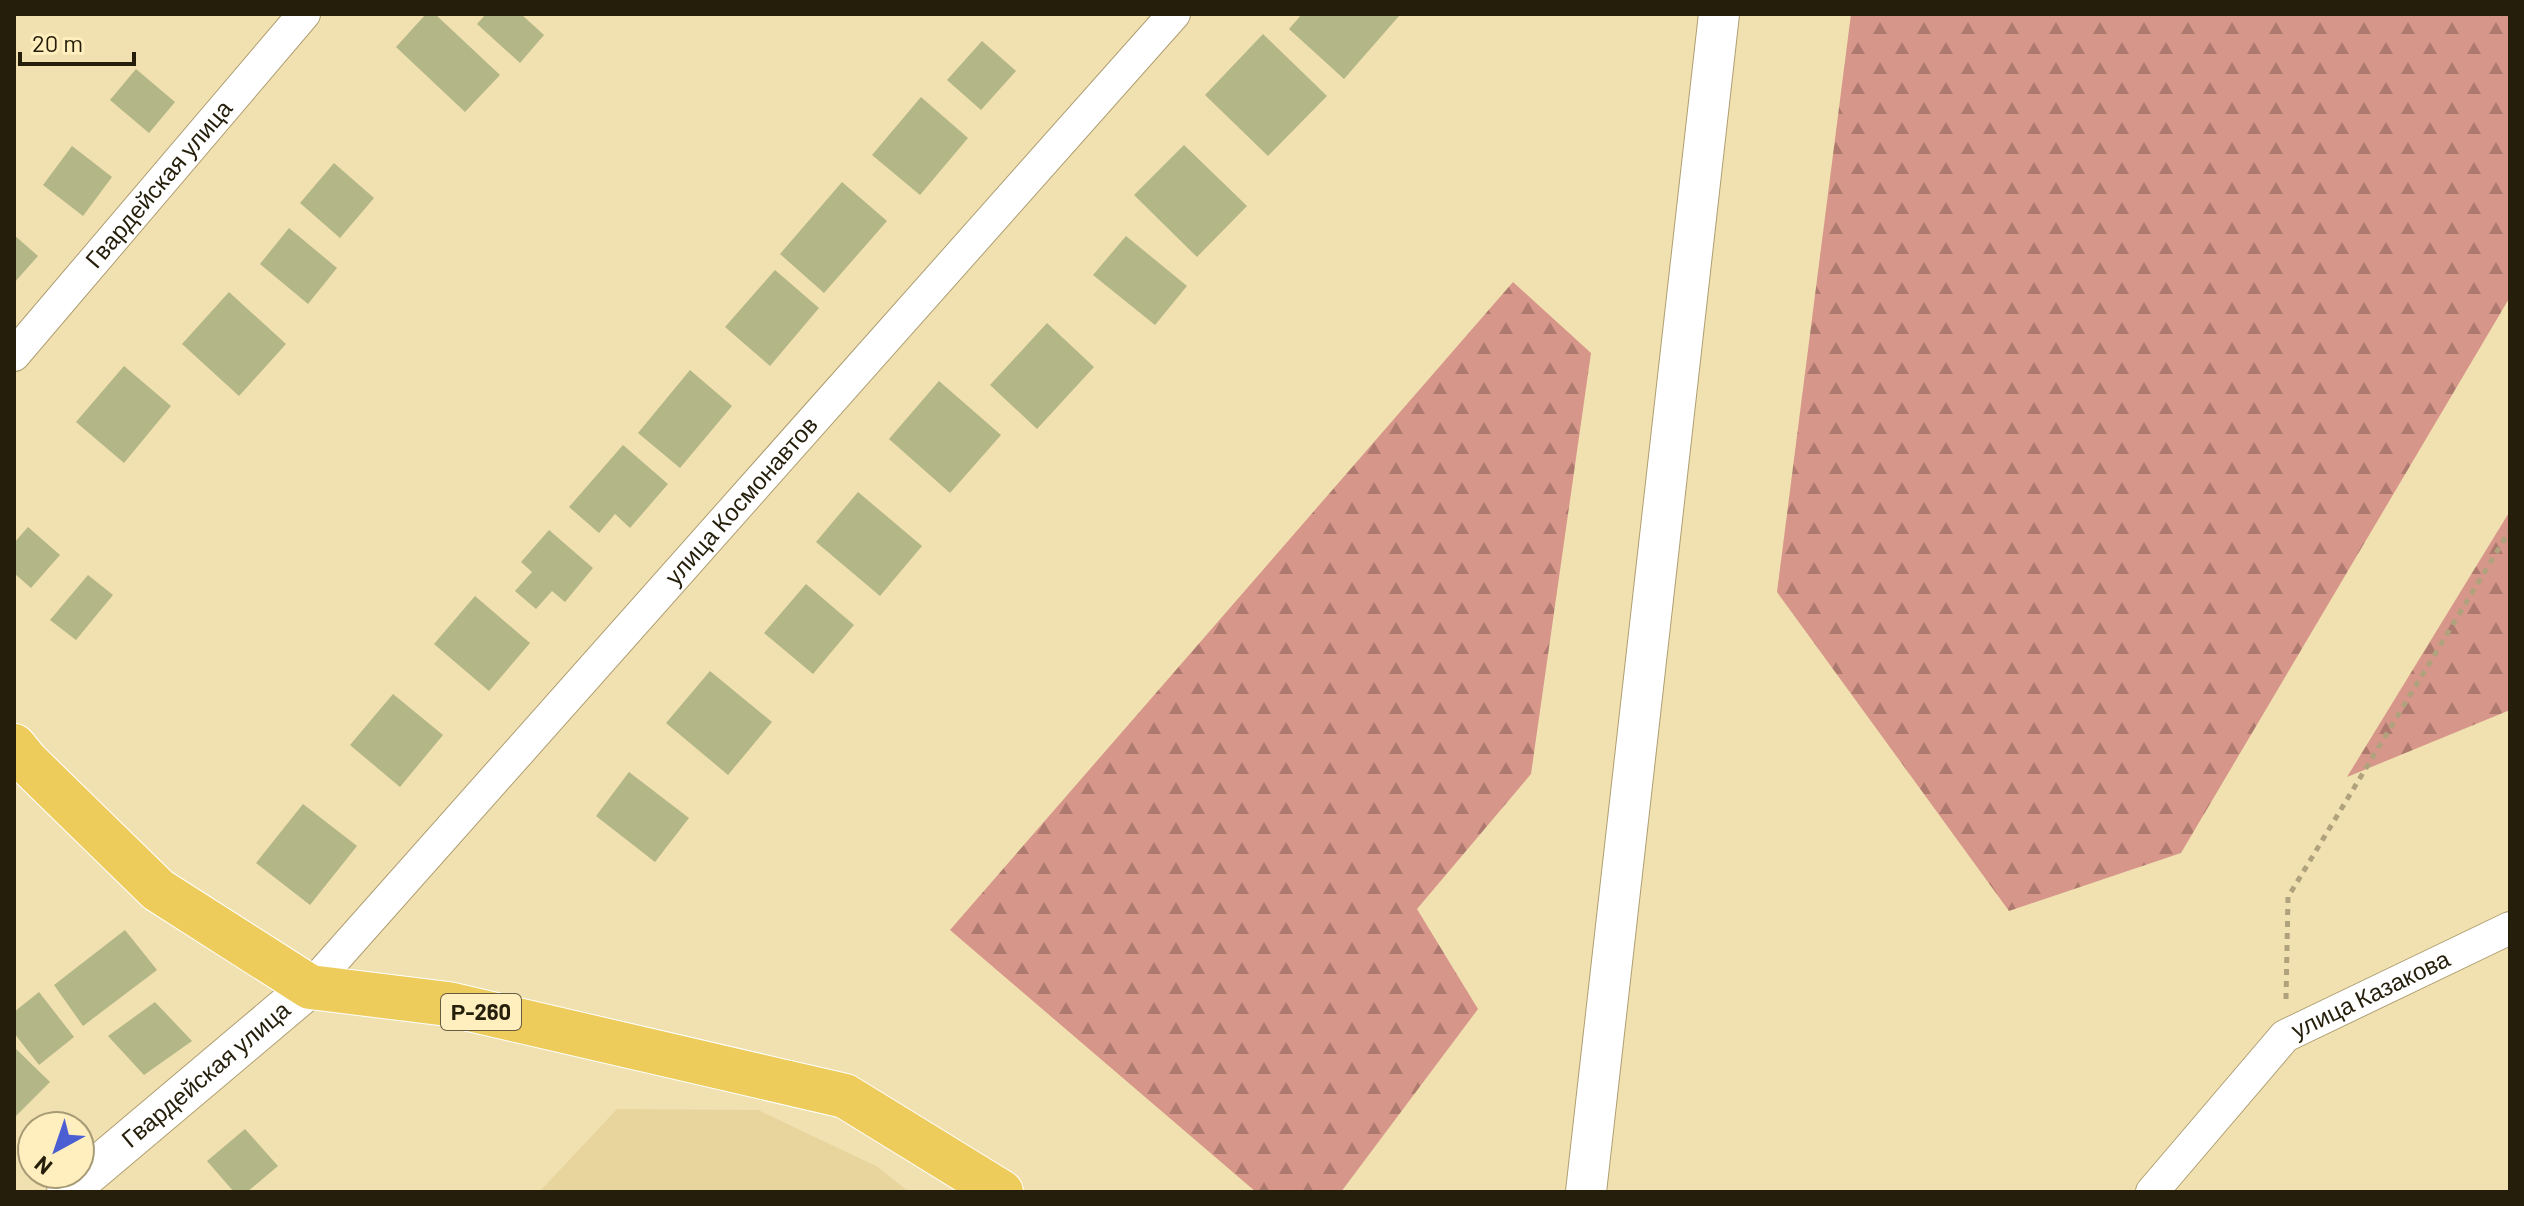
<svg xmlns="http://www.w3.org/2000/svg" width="2524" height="1206" viewBox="0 0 2524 1206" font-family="Barlow,sans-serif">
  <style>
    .built { fill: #e7d59d }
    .forest { fill: url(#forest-firs) }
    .building { fill: #b3b686 }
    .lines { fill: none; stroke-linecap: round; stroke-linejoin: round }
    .minor-casing { stroke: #ae9e71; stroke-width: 34 }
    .tertiary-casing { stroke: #ae9e71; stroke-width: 42 }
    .trunk-casing { stroke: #fff; stroke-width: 46 }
    .path { stroke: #afa27c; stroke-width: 5; stroke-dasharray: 6 6; stroke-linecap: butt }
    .minor { stroke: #fff; stroke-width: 32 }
    .tertiary { stroke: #fff; stroke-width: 40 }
    .trunk { stroke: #eecc5c; stroke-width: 44 }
    .labels { text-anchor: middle; stroke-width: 6; stroke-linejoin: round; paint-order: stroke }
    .shield { fill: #ffeebe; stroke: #665c41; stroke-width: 2 }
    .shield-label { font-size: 22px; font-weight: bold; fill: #241e0b }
    .street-label { font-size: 24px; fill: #241e0b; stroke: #ffeebe }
  </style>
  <defs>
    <pattern id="forest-firs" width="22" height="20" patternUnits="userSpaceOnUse" patternTransform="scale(2)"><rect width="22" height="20" fill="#d7968a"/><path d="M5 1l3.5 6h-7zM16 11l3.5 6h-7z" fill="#ae7a6f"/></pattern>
  </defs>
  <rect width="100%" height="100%" fill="#f1e1b1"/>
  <path class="built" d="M617 1109 758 1110 878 1167 909 1192H539Z"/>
  <g class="forest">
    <path d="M1851 14H2510V297L2181 853 2009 911 1777 592Z"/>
    <path d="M1513 282 1591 353 1531 774 1417 909 1478 1009 1341 1192H1256L950 930Z"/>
    <path d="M2510 511V710L2347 777Z"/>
  </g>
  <g class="building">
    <path d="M426 14H435L500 75 465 112 396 47Z"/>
    <path d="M486 14H521L544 35 520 63 477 24Z"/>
    <path d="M1302 14H1396L1399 16 1344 79 1289 29Z"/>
    <path d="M1263 34 1327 96 1268 156 1205 95Z"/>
    <path d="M982 41 1016 71 981 110 947 80Z"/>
    <path d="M136 69 175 102 149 133 110 100Z"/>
    <path d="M921 97 968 138 920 195 872 155Z"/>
    <path d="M1184 145 1247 206 1197 257 1134 195Z"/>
    <path d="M72 146 112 177 83 216 43 185Z"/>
    <path d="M334 163 374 198 340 238 300 203Z"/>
    <path d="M842 182 887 221 824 293 780 254Z"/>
    <path d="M289 228 337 268 308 304 260 264Z"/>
    <path d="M14 235 38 256 14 283Z"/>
    <path d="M1126 236 1187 286 1155 325 1093 275Z"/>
    <path d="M775 270 819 308 770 366 725 327Z"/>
    <path d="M229 292 286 344 239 396 182 344Z"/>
    <path d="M1047 323 1094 367 1037 429 990 385Z"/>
    <path d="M124 366 171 406 124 463 76 422Z"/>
    <path d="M690 370 732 406 680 468 638 433Z"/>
    <path d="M939 381 1001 435 950 493 889 439Z"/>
    <path d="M623 445 668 484 630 528 615 514 599 533 569 507Z"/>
    <path d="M858 492 922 546 880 596 816 542Z"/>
    <path d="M28 527 60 555 31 588 14 573V543Z"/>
    <path d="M549 530 593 568 565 602 552 591 536 609 515 591 532 572 521 562Z"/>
    <path d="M88 575 113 595 76 640 50 620Z"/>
    <path d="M806 584 854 625 813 674 764 633Z"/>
    <path d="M475 596 530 643 489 691 434 644Z"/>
    <path d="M710 671 772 722 728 775 666 723Z"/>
    <path d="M393 694 443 735 400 787 350 745Z"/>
    <path d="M629 772 689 818 655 862 596 816Z"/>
    <path d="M303 804 357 846 310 905 256 863Z"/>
    <path d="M125 930 157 970 83 1026 54 985Z"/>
    <path d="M39 992 74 1037 39 1065 14 1033V1012Z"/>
    <path d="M155 1002 192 1041 144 1075 108 1036Z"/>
    <path d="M14 1047 50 1082 14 1118Z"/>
    <path d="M245 1129 278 1166 247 1192H234L207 1161Z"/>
  </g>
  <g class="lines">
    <g class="minor-casing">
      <g id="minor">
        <path id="s1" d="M14 355 304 14"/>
        <path id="s2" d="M310 987 1174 14"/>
        <path id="s3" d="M2152 1192 2285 1036 2510 928"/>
      </g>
    </g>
    <g class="tertiary-casing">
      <g id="tertiary">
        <path id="s4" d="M67 1192 310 987"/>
        <path d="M1586 1192 1719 14"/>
      </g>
    </g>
    <g class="trunk-casing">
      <path id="trunk" d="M14 746 27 762 158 890 310 987 448 1004 845 1096 1001 1192"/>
    </g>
    <path class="path" d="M2286 999 2288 897 2510 530"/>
    <use href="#minor" class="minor"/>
    <use href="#tertiary" class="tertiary"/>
    <use href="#trunk" class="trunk"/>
  </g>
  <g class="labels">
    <rect class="shield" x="441" y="994" width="80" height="36" rx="6"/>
    <g class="shield-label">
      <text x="481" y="1020">Р-260</text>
    </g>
    <g class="street-label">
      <text dy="8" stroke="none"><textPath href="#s1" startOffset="224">Гвардейская улица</textPath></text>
      <text dy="8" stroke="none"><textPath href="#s2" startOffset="650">улица Космонавтов</textPath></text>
      <text dy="8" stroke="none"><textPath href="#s3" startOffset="300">улица Казакова</textPath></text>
      <text dy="8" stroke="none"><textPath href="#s4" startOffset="182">Гвардейская улица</textPath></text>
    </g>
  </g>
  <rect width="2524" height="1206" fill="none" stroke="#241e0b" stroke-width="32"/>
  <g transform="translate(56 1150) rotate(220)"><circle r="38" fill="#ffeebe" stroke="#a79b76" stroke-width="2"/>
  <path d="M0-6L14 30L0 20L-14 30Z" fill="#4b5fd3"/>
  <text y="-12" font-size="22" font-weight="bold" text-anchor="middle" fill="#241e0b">N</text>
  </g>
  <path d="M20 52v12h114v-12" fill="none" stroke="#241e0b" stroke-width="4"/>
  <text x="32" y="52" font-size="24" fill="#241e0b" stroke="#ffeebe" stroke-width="6" paint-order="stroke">20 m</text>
</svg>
